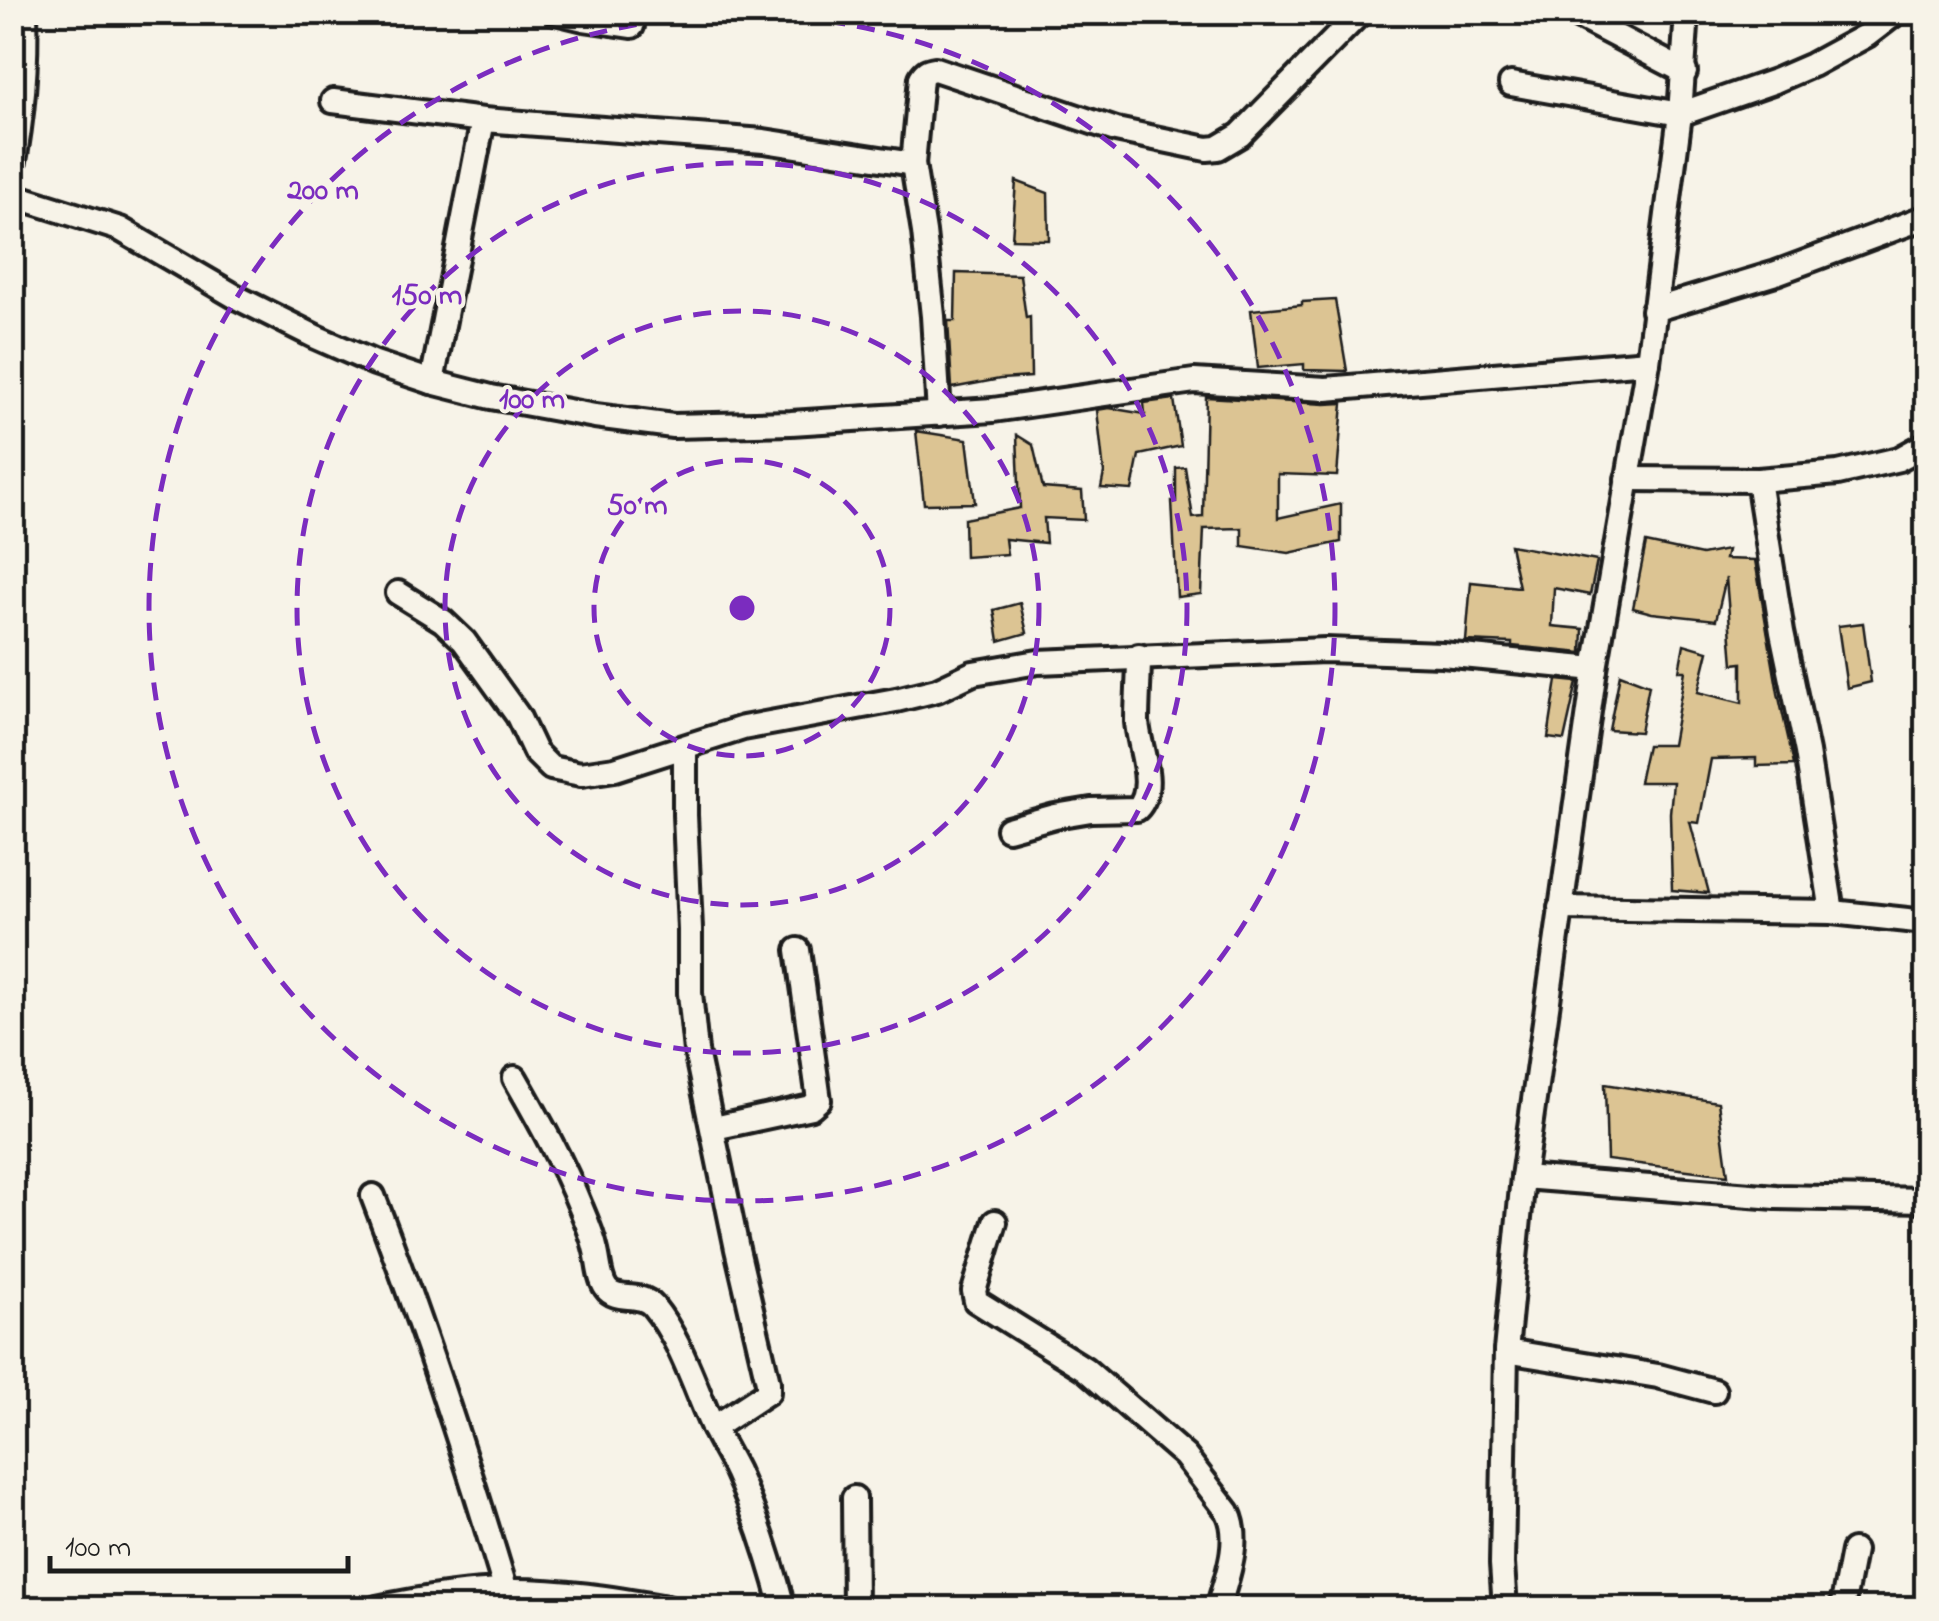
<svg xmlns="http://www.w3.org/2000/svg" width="1939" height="1621" viewBox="0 0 1939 1621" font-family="'Indie Flower',sans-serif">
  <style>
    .building { fill: #dcc493; stroke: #1c1c1c; stroke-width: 2.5 }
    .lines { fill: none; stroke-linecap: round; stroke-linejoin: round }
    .street-casing { stroke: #1c1c1c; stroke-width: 30 }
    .street { stroke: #f7f3e8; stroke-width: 22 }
    .ring { fill: none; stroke: #7b2cbf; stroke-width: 5; stroke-dasharray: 18 12 }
    .centre { fill: #7b2cbf; stroke: #f7f3e8; stroke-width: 5 }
    .ring-label { font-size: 30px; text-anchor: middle; font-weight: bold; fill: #7b2cbf; stroke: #f7f3e8; stroke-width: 8; stroke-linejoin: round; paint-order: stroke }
  </style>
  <rect width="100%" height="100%" fill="#f7f3e8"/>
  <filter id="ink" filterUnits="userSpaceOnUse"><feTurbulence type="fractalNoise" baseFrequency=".01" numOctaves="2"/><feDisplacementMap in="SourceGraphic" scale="20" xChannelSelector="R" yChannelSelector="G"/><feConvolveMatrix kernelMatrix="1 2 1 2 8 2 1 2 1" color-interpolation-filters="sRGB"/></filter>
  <g filter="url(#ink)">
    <g class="building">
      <path d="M1016 181 1048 193 1049 240 1012 239Z"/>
      <path d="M956 273 1020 275 1026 318 1030 317 1031 377 1000 379 952 388 948 321H955Z"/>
      <path d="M1335 300 1347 371 1304 370V364L1258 368 1251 310 1302 305V302Z"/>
      <path d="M1206 397 1325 404 1343 403 1337 476 1278 474V518L1341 504V542L1289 553 1242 546V528L1204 529 1201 594 1177 597 1172 501H1176V468L1185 467 1193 518 1203 517Z"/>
      <path d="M1174 399 1181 446 1139 455 1132 490 1101 488 1104 473 1097 410 1109 408 1145 414 1144 403Z"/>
      <path d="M916 431 967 439 975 503 924 504Z"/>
      <path d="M1017 435 1033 445 1043 488 1082 491 1084 520 1044 518 1046 543 1005 539 1007 554 965 557 964 519 1020 508Z"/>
      <path d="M1646 543 1702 555 1727 550 1725 559 1755 560 1778 693 1792 755 1794 765 1756 766V758L1711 759 1699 823 1690 822 1709 893 1672 890 1670 813 1673 782H1639L1647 745H1672L1685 671H1679L1684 644 1708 651 1698 692 1742 703V663L1733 664 1726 578 1716 620 1652 613 1633 608Z"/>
      <path d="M1510 545 1597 561 1590 595 1554 588 1552 626 1583 629 1582 653 1512 646V643L1466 641 1471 582 1519 587Z"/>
      <path d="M1020 603 1027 633 999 641 994 610Z"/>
      <path d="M1863 623 1871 682 1847 688 1838 626Z"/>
      <path d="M1620 674 1649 685 1640 732 1609 730Z"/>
      <path d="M1557 680 1577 682 1564 740 1548 738Z"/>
      <path d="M1605 1084 1718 1102 1728 1175 1607 1160Z"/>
    </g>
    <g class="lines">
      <g class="street-casing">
        <g id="street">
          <path d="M555 12 584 19 632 26"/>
          <path d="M1570 12 1685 72"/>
          <path d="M1511 84 1680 114 1775 81 1812 65 1867 35 1897 12"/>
          <path d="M333 101 483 120 764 141 913 164"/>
          <path d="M12 172C22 119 27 66 25 12"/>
          <path d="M12 195 120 229 238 298 316 337 375 363 432 382 491 397 595 416 673 426 791 423 993 410 1194 381 1326 389 1648 362"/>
          <path d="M1653 310 1776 273 1926 217"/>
          <path d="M432 382 483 120"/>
          <path d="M939 414 933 316 924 232 913 164 921 78C925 71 928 70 935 69L1116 130 1207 149 1218 148 1240 135 1361 12"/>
          <path d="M1627 479 1758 480 1838 473 1899 459 1926 444"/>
          <path d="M1758 480 1782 632 1807 752 1832 912"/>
          <path d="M398 593 443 621 464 641 518 716 535 752 551 768 581 774 615 769 743 728 896 700 937 690 973 673 1038 662 1325 650 1442 654 1595 669"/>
          <path d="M685 748V815L690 930V993L696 1051 737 1249 768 1382V1392L713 1428"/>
          <path d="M1008 829 1055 816 1091 810 1137 809C1158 787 1139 749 1137 722 1137 700 1139 678 1139 656"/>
          <path d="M1560 908 1832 912 1926 922"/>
          <path d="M515 1078C539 1120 563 1163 581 1208 587 1222 593 1237 596 1251 599 1263 599 1278 606 1288 616 1303 640 1291 653 1306 680 1339 694 1385 711 1423 718 1439 728 1455 736 1471 756 1515 771 1561 783 1608"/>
          <path d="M714 1128 811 1107 819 1100 798 950"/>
          <path d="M1523 1177 1776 1197 1926 1200"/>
          <path d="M373 1196C423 1326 466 1457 506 1591"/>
          <path d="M995 1222 974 1291 976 1301 1085 1369 1185 1456 1228 1512C1242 1540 1226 1580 1218 1608"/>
          <path d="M1506 1351 1658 1376 1714 1391"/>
          <path d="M854 1498 855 1608"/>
          <path d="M377 1608C419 1599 463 1592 506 1591 560 1590 614 1599 667 1608"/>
          <path d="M1505 1608 1502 1564 1506 1351 1523 1177 1595 669 1648 362 1680 114 1687 12"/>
          <path d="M1842 1608 1853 1551"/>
        </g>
      </g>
      <use href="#street" class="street"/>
    </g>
  </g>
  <g class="ring">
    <circle cx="742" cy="608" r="148"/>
    <circle cx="742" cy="608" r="297"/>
    <circle cx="742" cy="608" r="445"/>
    <circle cx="742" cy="608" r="593"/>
  </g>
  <circle cx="742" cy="608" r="15" class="centre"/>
  <g class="ring-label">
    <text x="323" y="199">200 m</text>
    <text x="427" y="304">150 m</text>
    <text x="532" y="408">100 m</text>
    <text x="637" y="514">50 m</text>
  </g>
  <rect width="1939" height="1621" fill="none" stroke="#f7f3e8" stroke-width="50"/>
  <rect x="25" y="25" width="1889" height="1571" fill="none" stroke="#1c1c1c" stroke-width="4" filter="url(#ink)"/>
  <path d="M50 1556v15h298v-15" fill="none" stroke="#1c1c1c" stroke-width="5"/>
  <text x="65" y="1556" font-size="30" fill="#1c1c1c" stroke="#f7f3e8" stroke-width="8" paint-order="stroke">100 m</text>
</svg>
